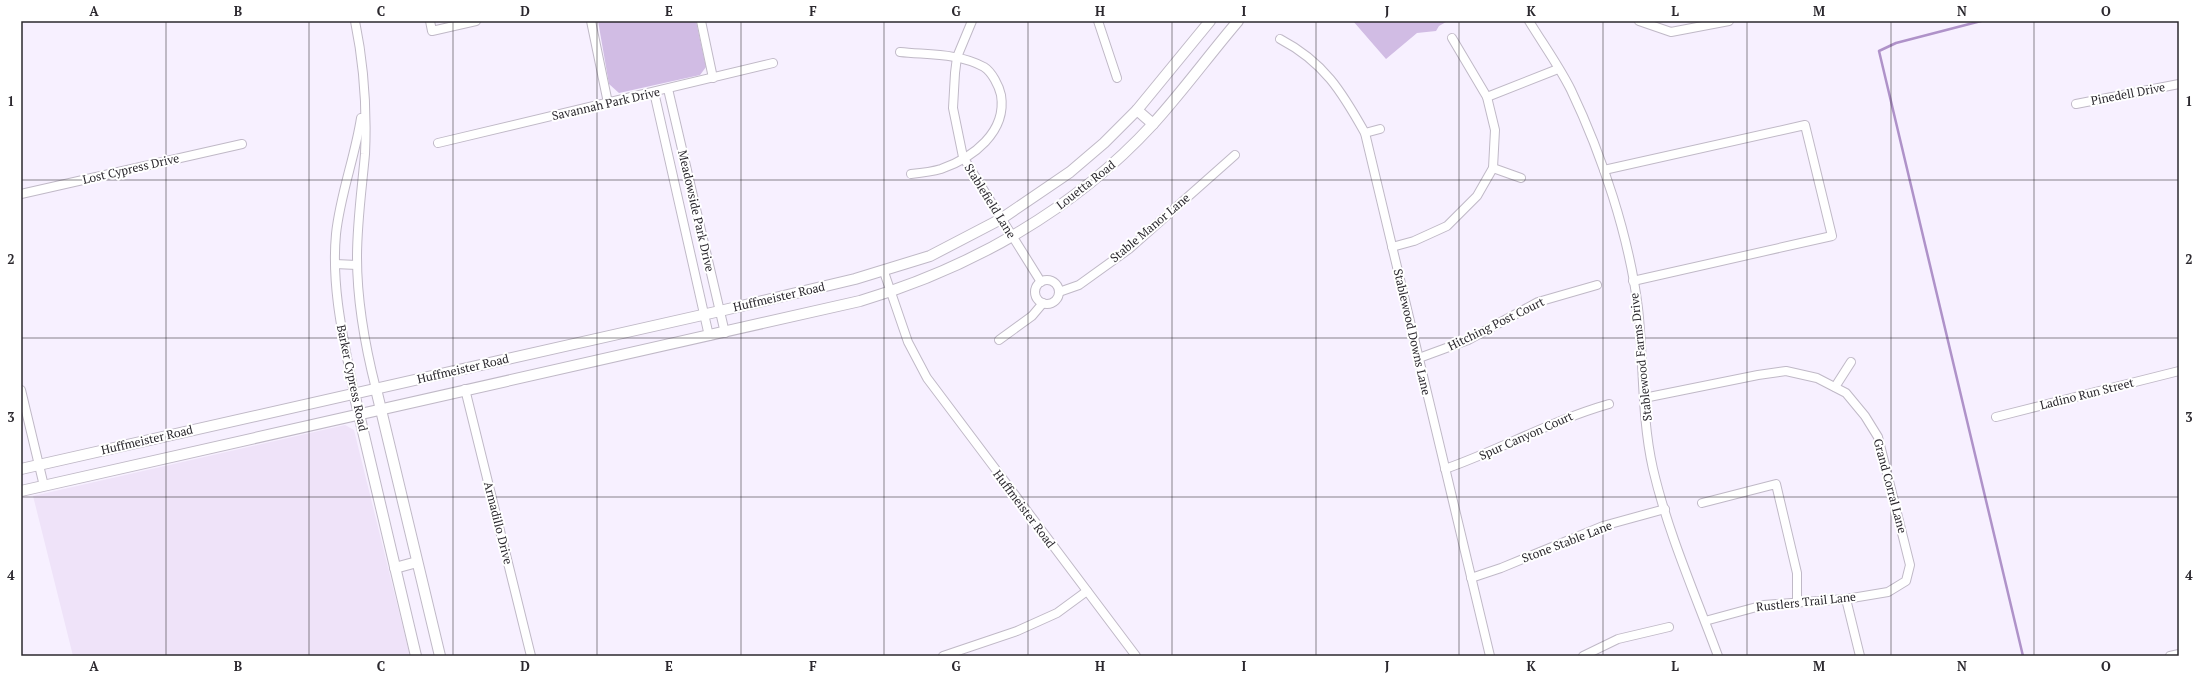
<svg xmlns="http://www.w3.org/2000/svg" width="2200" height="677" viewBox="0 0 2200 677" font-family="'PT Serif',serif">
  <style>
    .built { fill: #efe3f9 }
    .green { fill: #d1bce4 }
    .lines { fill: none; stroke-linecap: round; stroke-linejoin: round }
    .stream { stroke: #af92c9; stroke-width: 2.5 }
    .minor-casing { stroke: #c0b9c7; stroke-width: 10 }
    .major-casing { stroke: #c0b9c7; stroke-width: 12 }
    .minor { stroke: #fff; stroke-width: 8 }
    .major { stroke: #fff; stroke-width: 10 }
    .grid { fill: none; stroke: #2b282e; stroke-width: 1; stroke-opacity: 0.55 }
    .labels { text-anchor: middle; stroke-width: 4; stroke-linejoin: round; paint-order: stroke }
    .street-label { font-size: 12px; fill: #2b282e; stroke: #fff }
    .neatline { fill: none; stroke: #2b282e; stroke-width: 1.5 }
    .grid-label { font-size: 13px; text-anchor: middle; font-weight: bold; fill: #2b282e }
  </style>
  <rect width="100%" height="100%" fill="#f7f0ff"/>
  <path class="built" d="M345 425 354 430 410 656H73L33 496Z"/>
  <g class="green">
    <path d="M598 21H696L706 67 700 75 619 93 609 84Z"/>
    <path d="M1353 21H1446V22L1439 26 1436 31 1417 33 1386 59Z"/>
  </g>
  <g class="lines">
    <path class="stream" d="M1981 21 1896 43 1879 51 2023 656"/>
    <g class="minor-casing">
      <g id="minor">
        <path d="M355 21C364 65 367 110 365 154 362 188 357 222 357 257 357 302 365 346 376 389"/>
        <path d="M430 21 432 31 476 21"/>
        <path d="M591 21 608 103"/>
        <path d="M701 21 713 78"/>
        <path d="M972 21 957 57 955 73 953 108 963 157 1041 282"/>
        <path d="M1098 21 1117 78"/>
        <path d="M1529 21C1543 44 1559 66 1571 90 1602 155 1629 236 1638 308 1644 361 1641 416 1653 469 1668 533 1695 594 1718 656"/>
        <path d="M1639 21 1671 32 1729 21"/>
        <path d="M1280 39C1324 62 1342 92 1365 133L1490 656"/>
        <path d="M900 52C928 55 959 53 984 67 992 72 999 86 1001 95 1007 132 973 158 941 169 931 172 921 173 911 174"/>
        <path d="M668 89 725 333"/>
        <path d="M654 92 709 336"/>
        <path d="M1487 97 1558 69"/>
        <path d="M2076 104 2179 84"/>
        <path d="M1365 133 1380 129"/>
        <path d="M438 143 773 63"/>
        <path d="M1493 168 1521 178"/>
        <path d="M1604 170 1805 125 1832 236 1633 281"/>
        <path d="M21 194 242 144"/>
        <path d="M1392 247 1414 241 1447 226 1477 196 1493 168 1495 130 1487 97 1452 38"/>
        <path d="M335 264 357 265"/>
        <path d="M884 272 908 342 927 378 1136 656"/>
        <circle cx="1047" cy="292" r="12"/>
        <path d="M1059 292 1079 285 1129 249 1235 155"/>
        <path d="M999 340 1032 316 1043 303"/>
        <path d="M1419 358 1468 340 1538 302 1597 285"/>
        <path d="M1835 387 1851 362"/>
        <path d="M465 389 531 656"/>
        <path d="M21 390 44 486"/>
        <path d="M354 393C344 341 331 288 336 234 340 195 355 157 361 118"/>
        <path d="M1644 398 1758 375 1786 371 1817 378 1846 393 1865 416 1878 437 1910 565 1906 581 1888 592 1846 599 1764 605 1705 621"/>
        <path d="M1996 417 2179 371"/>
        <path d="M1445 469C1502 449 1550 421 1609 404"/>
        <path d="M1702 503 1776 484 1797 573V601"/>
        <path d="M1471 578 1501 568 1603 526 1665 509"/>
        <path d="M1846 599 1860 656"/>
        <path d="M943 656 1017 631 1057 613 1087 591"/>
        <path d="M1583 656 1618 639 1669 627"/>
        <path d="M2170 656 2179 654"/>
      </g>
    </g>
    <g class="major-casing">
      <g id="major">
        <path d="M1137 110 1153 124"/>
        <path d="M376 389 440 656"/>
        <path d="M354 393 416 656"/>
        <path d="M21 469 720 311 855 279 930 256 1001 219 1070 172 1104 143 1137 110 1210 21"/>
        <path d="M21 491 860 301C971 268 1074 210 1153 124 1183 91 1209 55 1238 21"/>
        <path d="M395 568 417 562"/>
      </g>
    </g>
    <use href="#minor" class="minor"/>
    <use href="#major" class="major"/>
  </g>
  <path class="grid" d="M166 21V656M309 21V656M453 21V656M597 21V656M741 21V656M884 21V656M1028 21V656M1172 21V656M1316 21V656M1459 21V656M1603 21V656M1747 21V656M1891 21V656M2034 21V656M21 180H2179M21 338H2179M21 497H2179"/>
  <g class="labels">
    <g class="street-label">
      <text transform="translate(2128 94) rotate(-11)" y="4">Pinedell Drive</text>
      <text transform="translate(606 104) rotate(-13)" y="4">Savannah Park Drive</text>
      <text transform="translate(131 169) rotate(-13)" y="4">Lost Cypress Drive</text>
      <text transform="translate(1086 185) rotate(-38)" y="4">Louetta Road</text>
      <text transform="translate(990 201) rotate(58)" y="4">Stablefield Lane</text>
      <text transform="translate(696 211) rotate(77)" y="4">Meadowside Park Drive</text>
      <text transform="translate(1150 228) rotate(-40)" y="4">Stable Manor Lane</text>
      <text transform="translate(779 297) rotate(-13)" y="4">Huffmeister Road</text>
      <text transform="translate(1496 324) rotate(-26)" y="4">Hitching Post Court</text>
      <text transform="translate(1412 332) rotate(77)" y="4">Stablewood Downs Lane</text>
      <text transform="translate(1641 357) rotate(-96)" y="4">Stablewood Farms Drive</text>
      <text transform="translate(463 369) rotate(-13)" y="4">Huffmeister Road</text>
      <text transform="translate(352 378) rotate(78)" y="4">Barker Cypress Road</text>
      <text transform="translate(2087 394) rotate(-14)" y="4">Ladino Run Street</text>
      <text transform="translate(1526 436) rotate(-24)" y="4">Spur Canyon Court</text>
      <text transform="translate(147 440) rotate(-13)" y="4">Huffmeister Road</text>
      <text transform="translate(1890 486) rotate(75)" y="4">Grand Corral Lane</text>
      <text transform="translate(1024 509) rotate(53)" y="4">Huffmeister Road</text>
      <text transform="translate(498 523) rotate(76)" y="4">Armadillo Drive</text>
      <text transform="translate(1567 542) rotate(-21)" y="4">Stone Stable Lane</text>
      <text transform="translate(1806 602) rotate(-6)" y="4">Rustlers Trail Lane</text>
    </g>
  </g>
  <rect width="2200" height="677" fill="none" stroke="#ffffff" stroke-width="44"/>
  <rect x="22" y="22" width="2156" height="633" class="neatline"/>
  <g class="grid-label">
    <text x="94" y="16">A</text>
    <text x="238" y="16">B</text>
    <text x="381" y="16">C</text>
    <text x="525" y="16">D</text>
    <text x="669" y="16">E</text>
    <text x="813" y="16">F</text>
    <text x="956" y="16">G</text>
    <text x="1100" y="16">H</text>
    <text x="1244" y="16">I</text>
    <text x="1387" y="16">J</text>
    <text x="1531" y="16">K</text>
    <text x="1675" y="16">L</text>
    <text x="1819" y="16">M</text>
    <text x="1962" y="16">N</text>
    <text x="2106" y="16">O</text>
    <text x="11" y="106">1</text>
    <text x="2189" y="106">1</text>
    <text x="11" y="264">2</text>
    <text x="2189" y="264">2</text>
    <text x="11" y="422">3</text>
    <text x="2189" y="422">3</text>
    <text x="11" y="580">4</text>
    <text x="2189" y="580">4</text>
    <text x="94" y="671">A</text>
    <text x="238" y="671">B</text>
    <text x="381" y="671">C</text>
    <text x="525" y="671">D</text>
    <text x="669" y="671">E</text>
    <text x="813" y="671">F</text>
    <text x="956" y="671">G</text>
    <text x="1100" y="671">H</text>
    <text x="1244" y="671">I</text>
    <text x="1387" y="671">J</text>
    <text x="1531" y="671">K</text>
    <text x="1675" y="671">L</text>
    <text x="1819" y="671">M</text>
    <text x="1962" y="671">N</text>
    <text x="2106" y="671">O</text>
  </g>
</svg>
